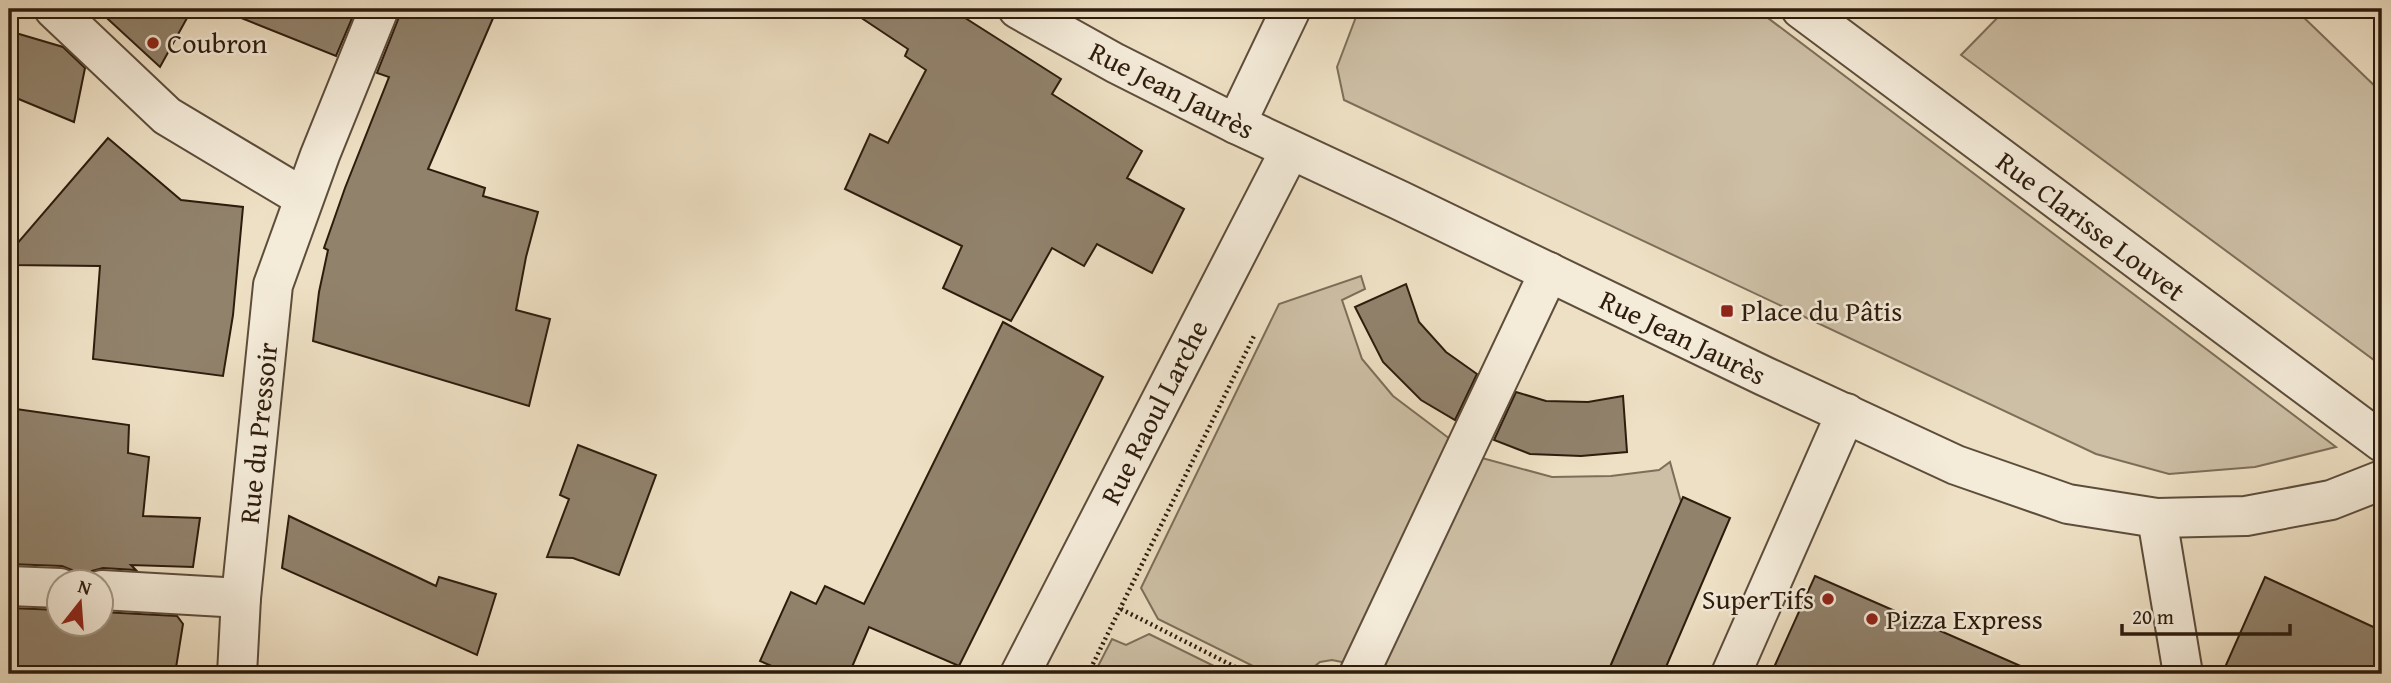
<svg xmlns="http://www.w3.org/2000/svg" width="2391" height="683" viewBox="0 0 2391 683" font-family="'Gentium Book Plus',serif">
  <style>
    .green { fill: #cdbfa5; stroke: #7d6e59; stroke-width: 2 }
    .building { fill: #91826c; stroke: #2d1c0d; stroke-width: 2 }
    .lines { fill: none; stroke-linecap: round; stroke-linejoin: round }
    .minor-casing { stroke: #5d4d3b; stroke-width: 42 }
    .path { stroke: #2d1c0d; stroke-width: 4.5; stroke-dasharray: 2 3.5; stroke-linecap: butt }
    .minor { stroke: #f4ebd9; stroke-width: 38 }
    .poi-dot { fill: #8f2418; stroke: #f4ebd9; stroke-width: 2.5 }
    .labels { text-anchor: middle; stroke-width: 5; stroke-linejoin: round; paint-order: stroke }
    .poi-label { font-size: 28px; fill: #2d1c0d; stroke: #f4ebd9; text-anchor: start }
    .street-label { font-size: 28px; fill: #2d1c0d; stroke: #f4ebd9 }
  </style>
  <rect width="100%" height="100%" fill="#eee0c4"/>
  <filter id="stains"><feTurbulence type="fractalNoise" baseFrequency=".00286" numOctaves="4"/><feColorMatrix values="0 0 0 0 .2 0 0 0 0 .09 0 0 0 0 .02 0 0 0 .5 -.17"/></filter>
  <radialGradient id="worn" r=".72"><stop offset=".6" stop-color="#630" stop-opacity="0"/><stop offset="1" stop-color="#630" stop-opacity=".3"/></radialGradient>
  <g class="green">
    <path d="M1359 9H1756L2336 447 2255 467 2169 474 2096 454 1344 100 1337 67Z"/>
    <path d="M2006 9H2295L2382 93V366L1961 55Z"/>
    <path d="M1361 276 1365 289 1342 300 1362 359 1393 396 1450 439 1347 663 1332 660 1320 662 1305 674H1269L1158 619 1141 588 1279 304Z"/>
    <path d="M1482 458 1552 477 1611 476 1659 470 1670 462 1681 502 1607 674H1380Z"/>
    <path d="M1149 634 1214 666 1211 674H1094L1112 639 1126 645Z"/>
  </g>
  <g class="building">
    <path d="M97 9H192L160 67Z"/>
    <path d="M224 9H356L336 56 224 11Z"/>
    <path d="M400 9H497L428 169 485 188 483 196 538 212 526 257 516 310 550 319 529 406 313 341 319 292 328 250 324 248 345 188 389 77 377 73 399 17Z"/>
    <path d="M848 9H951L1061 79 1052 94 1142 151 1127 178 1184 209 1152 273 1097 244 1084 266 1052 248 1011 321 943 288 962 246 845 189 870 134 888 143 926 70 905 56 908 49Z"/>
    <path d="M9 31 63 47 85 68 74 122 9 95Z"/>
    <path d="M108 138 181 200 243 207 233 315 223 376 93 359 100 266 9 265V253Z"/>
    <path d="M1406 284 1419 322 1446 352 1477 374 1455 420 1421 400 1383 362 1355 307Z"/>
    <path d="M1003 322 1103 377 959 666 869 627 849 674H790L760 661 791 592 816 604 825 586 864 604Z"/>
    <path d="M1516 392 1546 401 1588 402 1623 396 1627 452 1581 456 1530 454 1494 440Z"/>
    <path d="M9 408 129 425 128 453 149 457 143 516 200 518 193 567 131 565 136 570 103 568 92 571 80 582 72 570 62 566 9 564Z"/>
    <path d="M578 445 656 475 619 575 573 558 547 557 569 499 560 495Z"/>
    <path d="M1683 497 1730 518 1663 674H1607Z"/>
    <path d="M289 516 436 586 439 577 496 594 477 655 282 568Z"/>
    <path d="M1815 576 2039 674H1771Z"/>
    <path d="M2265 577 2382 631V674H2222Z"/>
    <path d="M9 608 60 610V624H102V612L177 616 183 624 175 674H41L9 672Z"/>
  </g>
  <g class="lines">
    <g class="minor-casing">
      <g id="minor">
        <path d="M54 9 167 116 304 198"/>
        <path d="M1018 9 1115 63 1236 124 1399 200 1764 376 1956 465 2068 504 2157 518 2246 516 2331 500 2382 480"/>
        <path d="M1801 9 2382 442"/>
        <path d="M1236 124 1291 9"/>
        <path d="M2157 518 2183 674"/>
        <path d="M9 586 60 588"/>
        <path d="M102 590 241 598"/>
        <path d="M237 674 241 598 273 285 320 155 379 9"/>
        <path d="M1020 674 1290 150"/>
        <path d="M1359 674 1549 272"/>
        <path d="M1731 674 1846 413"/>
      </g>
    </g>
    <g class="path">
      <path d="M1121 609 1249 674"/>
      <path d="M1088 674 1254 336"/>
    </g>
    <use href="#minor" class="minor"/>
  </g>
  <g class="poi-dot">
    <circle cx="153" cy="43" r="7"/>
    <rect x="1720" y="304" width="14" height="14" rx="3.5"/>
    <circle cx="1828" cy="599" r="7"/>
    <circle cx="1872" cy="619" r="7"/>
  </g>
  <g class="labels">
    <g class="poi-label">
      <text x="167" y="53">Coubron</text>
      <text x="1741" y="321">Place du Pâtis</text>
      <text x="1814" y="609" text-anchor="end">SuperTifs</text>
      <text x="1886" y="629">Pizza Express</text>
    </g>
    <g class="street-label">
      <text transform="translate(1172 90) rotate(27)" y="10">Rue Jean Jaurès</text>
      <text transform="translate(2091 226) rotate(37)" y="10">Rue Clarisse Louvet</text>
      <text transform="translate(1683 337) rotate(26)" y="10">Rue Jean Jaurès</text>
      <text transform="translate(1154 412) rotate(-63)" y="10">Rue Raoul Larche</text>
      <text transform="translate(258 433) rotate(-84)" y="10">Rue du Pressoir</text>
    </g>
  </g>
  <rect width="2391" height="683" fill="none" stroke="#eee0c4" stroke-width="35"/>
  <rect x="10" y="10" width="2370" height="662" fill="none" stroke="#2d1c0d" stroke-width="3.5"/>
  <rect x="18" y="18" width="2356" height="648" fill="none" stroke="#2d1c0d" stroke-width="2"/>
  <g transform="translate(80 603) rotate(17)"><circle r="33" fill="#f4ebd9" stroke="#a49887" stroke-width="2"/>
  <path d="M0-5L12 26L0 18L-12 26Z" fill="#8f2418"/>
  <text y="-10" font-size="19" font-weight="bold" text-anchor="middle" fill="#2d1c0d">N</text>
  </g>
  <path d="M2122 624v10h168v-10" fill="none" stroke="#2d1c0d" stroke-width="3.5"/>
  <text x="2132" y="624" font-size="21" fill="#2d1c0d" stroke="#f4ebd9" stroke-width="5" paint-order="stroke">20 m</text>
  <rect width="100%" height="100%" filter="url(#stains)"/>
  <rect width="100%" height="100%" fill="url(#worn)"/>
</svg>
